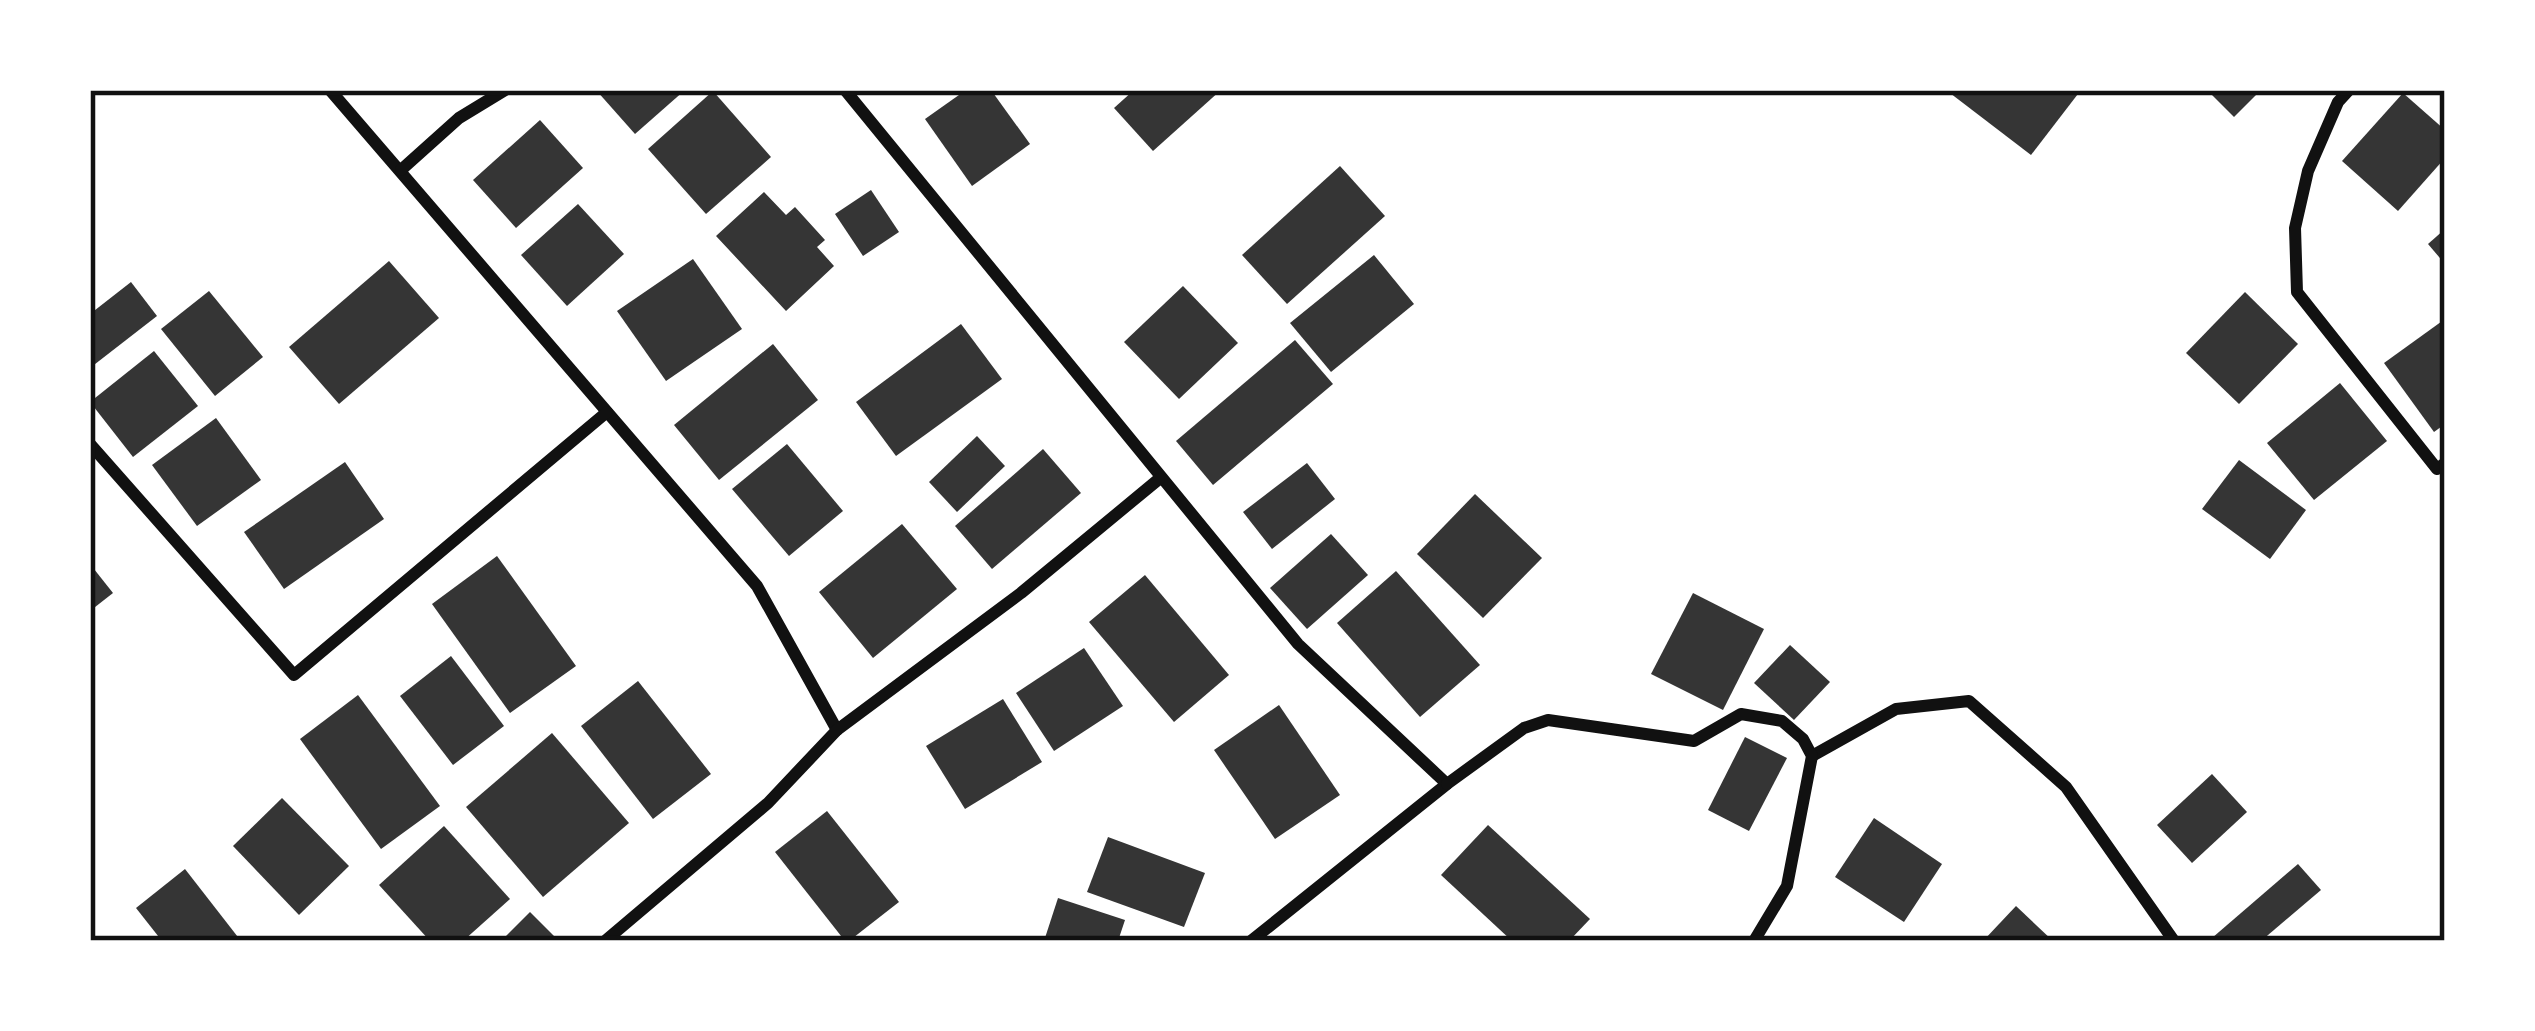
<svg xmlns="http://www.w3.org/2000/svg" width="2535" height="1031" viewBox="0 0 2535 1031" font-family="Signika,sans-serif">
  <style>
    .building { fill: #353535 }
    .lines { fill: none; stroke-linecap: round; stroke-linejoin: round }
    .minor { stroke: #111; stroke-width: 12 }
    .neatline { fill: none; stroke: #111; stroke-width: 4.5 }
  </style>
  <rect width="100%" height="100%" fill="#fff"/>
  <g class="building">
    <path d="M596 90H685L635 134Z"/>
    <path d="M966 90H991L1030 144 972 186 925 119Z"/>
    <path d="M1134 90H1221L1153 151 1114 108Z"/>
    <path d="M1946 90H2081L2031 155Z"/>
    <path d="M2207 90H2261L2234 117Z"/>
    <path d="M713 91 771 157 706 214 648 149Z"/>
    <path d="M2403 93 2445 130V158L2398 211 2342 161Z"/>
    <path d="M540 120 583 168 516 228 473 180Z"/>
    <path d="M1340 166 1385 216 1287 304 1242 255Z"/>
    <path d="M871 190 899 232 863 256 835 214Z"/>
    <path d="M764 192 786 215 795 207 825 240 817 247 834 266 786 311 716 236Z"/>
    <path d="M578 204 624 254 567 306 521 255Z"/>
    <path d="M2445 229V264L2428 244Z"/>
    <path d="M1374 255 1414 304 1331 372 1290 323Z"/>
    <path d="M693 259 742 329 666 381 617 311Z"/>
    <path d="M389 261 439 318 339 404 289 347Z"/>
    <path d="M131 282 157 316 90 368V314Z"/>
    <path d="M1183 286 1238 343 1179 399 1124 342Z"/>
    <path d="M209 291 263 357 215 396 161 329Z"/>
    <path d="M2245 292 2298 344 2239 404 2186 353Z"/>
    <path d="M2445 319V424L2434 432 2384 363Z"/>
    <path d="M961 324 1002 379 896 456 856 402Z"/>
    <path d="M1295 340 1333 384 1213 485 1176 441Z"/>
    <path d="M773 344 818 400 719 480 674 425Z"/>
    <path d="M154 351 198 406 133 457 90 402Z"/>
    <path d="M2340 383 2387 441 2314 500 2267 443Z"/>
    <path d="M216 418 261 480 197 526 152 465Z"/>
    <path d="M977 436 1005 466 957 512 929 482Z"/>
    <path d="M787 444 843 511 789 556 732 489Z"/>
    <path d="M1043 449 1081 493 992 569 955 526Z"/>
    <path d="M2239 460 2306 510 2270 559 2202 509Z"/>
    <path d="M345 462 384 519 284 589 244 532Z"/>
    <path d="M1307 463 1335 499 1272 549 1243 512Z"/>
    <path d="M1475 494 1542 558 1483 618 1417 554Z"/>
    <path d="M902 524 957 589 873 658 819 592Z"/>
    <path d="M1331 534 1368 575 1307 629 1270 588Z"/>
    <path d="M497 556 576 666 510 713 432 604Z"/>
    <path d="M90 564 113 593 90 611Z"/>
    <path d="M1396 571 1480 665 1420 717 1337 623Z"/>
    <path d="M1145 575 1229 675 1174 722 1089 622Z"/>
    <path d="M1693 593 1764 629 1723 710 1651 674Z"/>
    <path d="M1790 645 1830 682 1794 720 1754 683Z"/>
    <path d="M1084 648 1123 706 1054 751 1016 693Z"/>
    <path d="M451 656 504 726 453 765 400 696Z"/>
    <path d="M638 681 711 774 653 819 581 726Z"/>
    <path d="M358 695 440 806 381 849 300 739Z"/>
    <path d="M1003 699 1042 762 965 809 926 746Z"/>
    <path d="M1279 705 1340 795 1275 839 1214 750Z"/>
    <path d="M552 733 629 823 543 897 466 807Z"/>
    <path d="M1745 737 1787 758 1749 831 1708 810Z"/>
    <path d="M2212 774 2247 812 2192 863 2157 825Z"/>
    <path d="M282 798 349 866 299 915 233 846Z"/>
    <path d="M827 811 899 902 849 941H845L775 852Z"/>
    <path d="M1874 818 1942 864 1904 922 1835 877Z"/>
    <path d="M1488 825 1590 919 1569 941H1512L1441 875Z"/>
    <path d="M444 826 510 899 463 941H430L379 885Z"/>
    <path d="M1108 837 1205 873 1184 927 1087 892Z"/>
    <path d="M2298 864 2321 890 2261 941H2215L2212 938Z"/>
    <path d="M185 869 241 941H162L136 908Z"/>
    <path d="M1058 898 1125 920 1118 941H1044Z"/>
    <path d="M2016 906 2053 941H1983Z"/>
    <path d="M530 912 559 941H501Z"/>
  </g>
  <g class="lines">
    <g class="minor">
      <path d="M330 90 757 586 837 730"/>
      <path d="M845 90 1298 644 1447 784 1251 941"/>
      <path d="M2349 90 2338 102 2308 171 2295 228 2297 292 2437 469 2445 463"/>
      <path d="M401 170 459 118 505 90"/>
      <path d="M90 444 294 675 607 412"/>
      <path d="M1812 756 1896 709 1969 701 2066 787 2174 941"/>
      <path d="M1447 784 1524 728 1548 720 1694 741 1741 714 1782 721 1803 739 1812 756 1787 886 1754 941"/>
      <path d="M605 941 768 803 837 730 1021 593 1159 479"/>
    </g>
  </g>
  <rect width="2535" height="1031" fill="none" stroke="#ffffff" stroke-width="186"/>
  <rect x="93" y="93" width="2349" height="845" class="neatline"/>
</svg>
